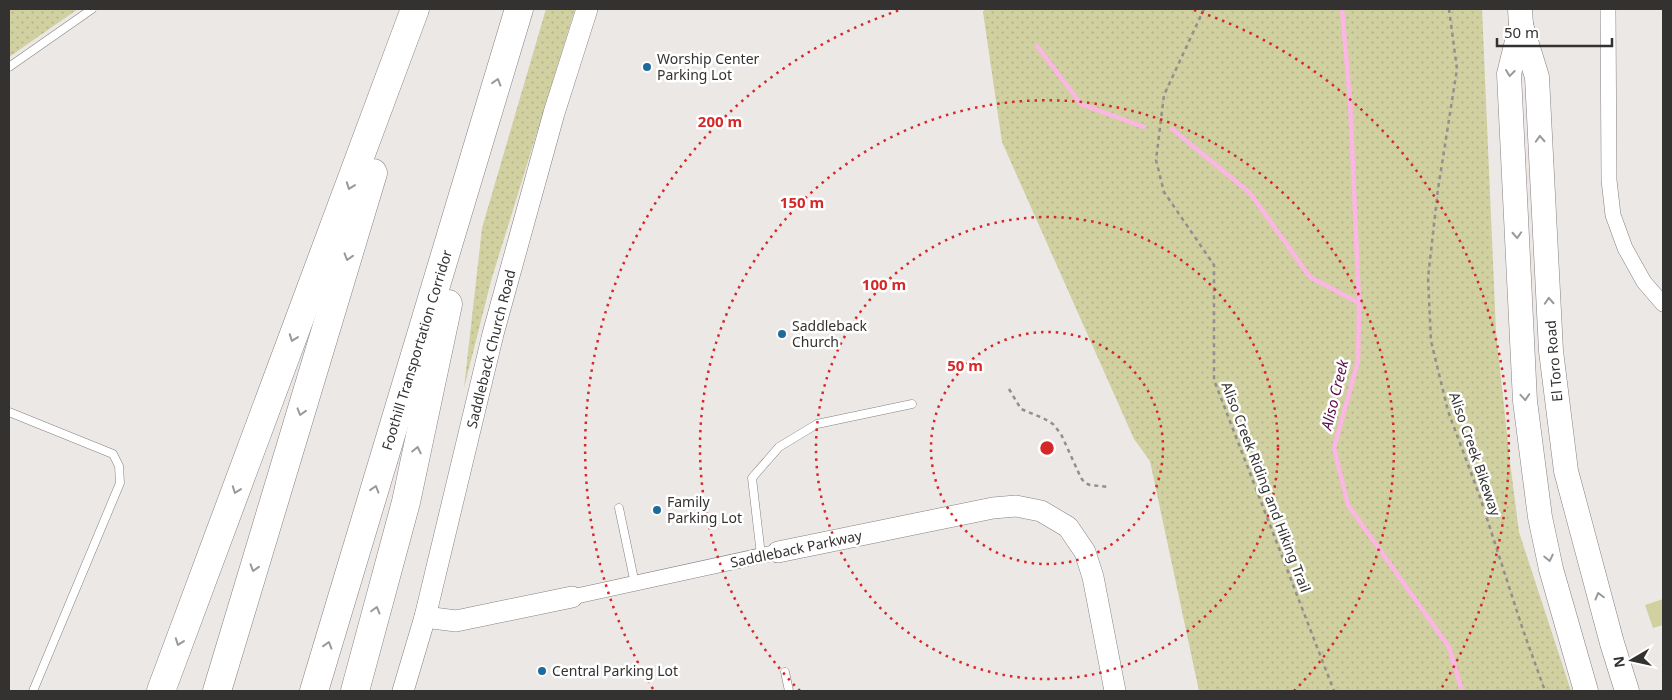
<svg xmlns="http://www.w3.org/2000/svg" width="1672" height="700" viewBox="0 0 1672 700" font-family="'Noto Sans',sans-serif">
  <style>
    .grass { fill: url(#grass-dots) }
    .garden { fill: #d0d0a1 }
    .lines { fill: none; stroke-linecap: round; stroke-linejoin: round }
    .stream { stroke: #fbb6e4; stroke-width: 4.5 }
    .lane-casing { stroke: #868180; stroke-width: 9 }
    .street-casing { stroke: #868180; stroke-width: 16 }
    .secondary-casing { stroke: #868180; stroke-width: 22 }
    .primary-casing { stroke: #868180; stroke-width: 25 }
    .highway-casing { stroke: #868180; stroke-width: 29 }
    .path { stroke: #928f8e; stroke-width: 2.5; stroke-dasharray: 4 4; stroke-linecap: butt }
    .lane { stroke: #fff; stroke-width: 8 }
    .street { stroke: #fff; stroke-width: 15 }
    .secondary { stroke: #fff; stroke-width: 21 }
    .primary { stroke: #fff; stroke-width: 24 }
    .highway { stroke: #fff; stroke-width: 28 }
    .oneway { stroke: #9a9898 }
    .ring { fill: none; stroke: #d62828; stroke-width: 2.5; stroke-dasharray: 2.5 5 }
    .poi-dot { fill: #1e6a9d; stroke: #fff; stroke-width: 2 }
    .labels { text-anchor: middle; stroke-width: 5; stroke-linejoin: round; paint-order: stroke }
    .poi-label { font-size: 14px; fill: #343231; stroke: #fff; text-anchor: start }
    .street-label { font-size: 14px; fill: #343231; stroke: #fff }
    .water-label { font-size: 15px; font-style: italic; fill: #5a0b48; stroke: #fff }
    .centre { fill: #d62828; stroke: #fff; stroke-width: 2.5 }
    .ring-label { font-size: 15px; text-anchor: middle; font-weight: bold; fill: #d62828; stroke: #fff; stroke-width: 5; stroke-linejoin: round; paint-order: stroke }
  </style>
  <defs>
    <pattern id="grass-dots" width="8" height="8" patternUnits="userSpaceOnUse" patternTransform="scale(1.25)"><rect width="8" height="8" fill="#d0d0a1"/><path d="M2 2h.1M6 6h.1" fill="none" stroke="#b3b38b" stroke-width="1.8" stroke-linecap="round"/></pattern>
  </defs>
  <rect width="100%" height="100%" fill="#ece8e6"/>
  <g class="grass">
    <path d="M9 9H78L9 57Z"/>
    <path d="M546 9H575L491 281 464 388 482 228Z"/>
    <path d="M985 9H1482L1496 332 1510 462 1519 532 1571 691H1199L1150 461 1134 439 1002 142 983 12Z"/>
  </g>
  <path class="garden" d="M1663 599V625L1653 628 1645 605Z"/>
  <g class="lines">
    <g class="stream">
      <path d="M1342 9 1350 101 1359 303 1358 361 1334 448 1348 505 1449 647 1462 691"/>
      <path d="M1037 46 1081 104 1144 127"/>
      <path d="M1172 129 1250 193 1310 277 1359 303"/>
    </g>
    <g class="lane-casing">
      <g id="lane">
        <path d="M9 67 92 9"/>
        <path d="M9 412 113 454 119 466 120 483 33 691"/>
        <path d="M619 508 635 584"/>
        <path d="M761 555 752 478 779 447 817 424 912 404"/>
        <path d="M785 672 789 691"/>
      </g>
    </g>
    <g class="street-casing">
      <g id="street">
        <path d="M1608 9 1609 180 1613 215 1625 248 1644 282 1663 304"/>
        <path d="M572 597 778 552"/>
      </g>
    </g>
    <g class="secondary-casing">
      <g id="secondary">
        <path d="M778 552 993 508 1016 506 1041 511 1068 527 1085 552 1093 577 1115 691"/>
        <path d="M425 617 456 621 572 597"/>
        <path d="M403 691 425 617 493 334 554 113 587 9"/>
      </g>
    </g>
    <g class="primary-casing">
      <g id="primary">
        <path d="M1520 9 1521 25 1509 74 1525 401 1533 463 1540 517 1551 569 1586 691"/>
        <path d="M1521 25 1537 77 1551 351 1566 471 1612 643 1627 691"/>
      </g>
    </g>
    <g class="highway-casing">
      <g id="highway">
        <path d="M161 691 415 9"/>
        <path d="M217 691 373 173"/>
        <path d="M314 691 519 9"/>
        <path d="M355 691 406 502 448 304"/>
      </g>
    </g>
    <g class="path">
      <path d="M1204 9 1164 95 1156 160 1164 192 1214 265V380L1334 691"/>
      <path d="M1449 9 1457 69 1438 189 1428 278 1431 341 1448 411 1480 497 1523 630 1545 691"/>
      <path d="M1009 389 1021 409 1043 418 1053 424 1061 434 1081 478 1085 483 1090 485 1109 487"/>
    </g>
    <use href="#lane" class="lane"/>
    <use href="#street" class="street"/>
    <use href="#secondary" class="secondary"/>
    <use href="#primary" class="primary"/>
    <use href="#highway" class="highway"/>
  </g>
  <defs><path id="oneway-chevron" d="M-2-3.5L2.5 0L-2 3.5" fill="none" stroke-width="1.6" stroke-linecap="round" stroke-linejoin="round" transform="scale(1.25)"/></defs>
  <g class="oneway">
    <use href="#oneway-chevron" transform="translate(1510 73) rotate(97)"/>
    <use href="#oneway-chevron" transform="translate(497 82) rotate(-73)"/>
    <use href="#oneway-chevron" transform="translate(1540 139) rotate(-93)"/>
    <use href="#oneway-chevron" transform="translate(350 186) rotate(110)"/>
    <use href="#oneway-chevron" transform="translate(1517 235) rotate(87)"/>
    <use href="#oneway-chevron" transform="translate(348 257) rotate(107)"/>
    <use href="#oneway-chevron" transform="translate(1549 301) rotate(-93)"/>
    <use href="#oneway-chevron" transform="translate(293 338) rotate(110)"/>
    <use href="#oneway-chevron" transform="translate(1525 397) rotate(86)"/>
    <use href="#oneway-chevron" transform="translate(301 412) rotate(107)"/>
    <use href="#oneway-chevron" transform="translate(417 450) rotate(-78)"/>
    <use href="#oneway-chevron" transform="translate(375 489) rotate(-73)"/>
    <use href="#oneway-chevron" transform="translate(236 490) rotate(110)"/>
    <use href="#oneway-chevron" transform="translate(1549 558) rotate(78)"/>
    <use href="#oneway-chevron" transform="translate(254 568) rotate(107)"/>
    <use href="#oneway-chevron" transform="translate(1599 596) rotate(-105)"/>
    <use href="#oneway-chevron" transform="translate(376 610) rotate(-75)"/>
    <use href="#oneway-chevron" transform="translate(179 642) rotate(110)"/>
    <use href="#oneway-chevron" transform="translate(328 645) rotate(-73)"/>
  </g>
  <g class="ring">
    <circle cx="1047" cy="448" r="116"/>
    <circle cx="1047" cy="448" r="231"/>
    <path d="M800 691A347 347 0 1 1 1294 691"/>
    <path d="M653 689A462 462 0 0 1 900 10M1194 10A462 462 0 0 1 1441 689"/>
  </g>
  <g class="poi-dot">
    <circle cx="647" cy="67" r="5"/>
    <circle cx="782" cy="334" r="5"/>
    <circle cx="657" cy="510" r="5"/>
    <circle cx="542" cy="671" r="5"/>
  </g>
  <g class="labels">
    <g class="poi-label">
      <text x="657" y="64">Worship Center<tspan x="657" dy="16">Parking Lot</tspan></text>
      <text x="792" y="331">Saddleback<tspan x="792" dy="16">Church</tspan></text>
      <text x="667" y="507">Family<tspan x="667" dy="16">Parking Lot</tspan></text>
      <text x="552" y="676">Central Parking Lot</text>
    </g>
    <g class="street-label">
      <text transform="translate(491 349) rotate(-76)" y="5">Saddleback Church Road</text>
      <text transform="translate(417 350) rotate(-73)" y="5">Foothill Transportation Corridor</text>
      <text transform="translate(1554 361) rotate(-95)" y="5">El Toro Road</text>
      <text transform="translate(1475 454) rotate(71)" y="5">Aliso Creek Bikeway</text>
      <text transform="translate(1266 487) rotate(69)" y="5">Aliso Creek Riding and Hiking Trail</text>
      <text transform="translate(796 549) rotate(-12)" y="5">Saddleback Parkway</text>
    </g>
    <g class="water-label">
      <text transform="translate(1335 395) rotate(-76)" y="5">Aliso Creek</text>
    </g>
  </g>
  <circle cx="1047" cy="448" r="8" class="centre"/>
  <g class="ring-label">
    <text x="720" y="127">200 m</text>
    <text x="802" y="208">150 m</text>
    <text x="884" y="290">100 m</text>
    <text x="965" y="371">50 m</text>
  </g>
  <rect width="1672" height="700" fill="none" stroke="#343231" stroke-width="20"/>
  <g transform="translate(1632 660) rotate(261)" stroke="#ffffff" stroke-width="4" paint-order="stroke">
  <path d="M0-4L9 19L0 12L-9 19Z" fill="#343231"/>
  <text y="-8" font-size="14" font-weight="bold" text-anchor="middle" fill="#343231">N</text>
  </g>
  <path d="M1497 38v8h115v-8" fill="none" stroke="#343231" stroke-width="2.5"/>
  <text x="1504" y="38" font-size="15" fill="#343231" stroke="#ffffff" stroke-width="4" paint-order="stroke">50 m</text>
</svg>
